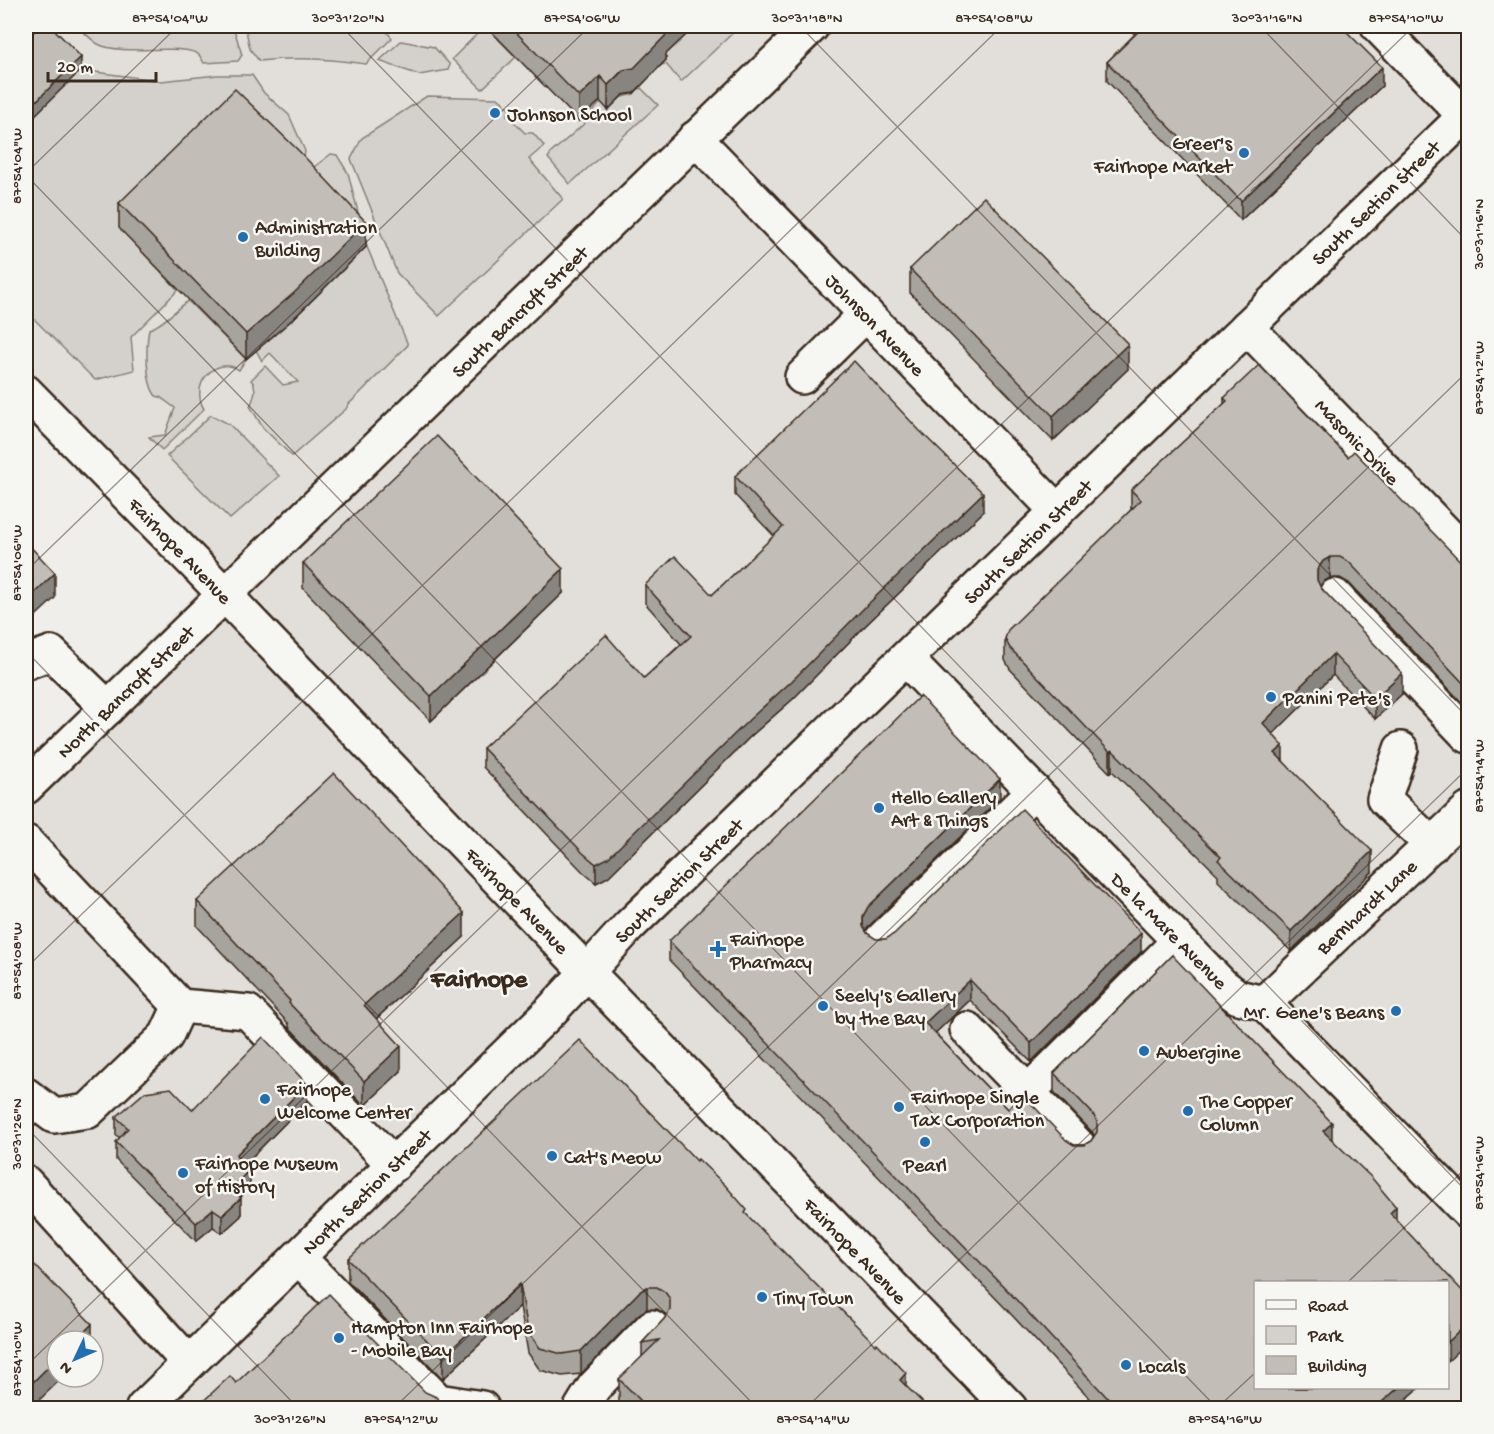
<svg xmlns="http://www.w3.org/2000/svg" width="1494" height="1434" viewBox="0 0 1494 1434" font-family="'Gochi Hand',sans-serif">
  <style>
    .built { fill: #e2dfdb; fill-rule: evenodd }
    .green { fill: #d4d1cc; stroke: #887e75; stroke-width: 1.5 }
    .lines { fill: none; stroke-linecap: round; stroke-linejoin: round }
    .minor-casing { stroke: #3b2a1e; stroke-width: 38 }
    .major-casing { stroke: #3b2a1e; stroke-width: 38 }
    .minor { stroke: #f6f6f2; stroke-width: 33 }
    .major { stroke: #f6f6f2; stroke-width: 33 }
    .wall { fill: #a7a39d; stroke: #3b2a1e; stroke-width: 1.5 }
    .shaded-wall { fill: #888480; stroke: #3b2a1e; stroke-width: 1.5 }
    .building { fill: #c2bdb7; stroke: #3b2a1e; stroke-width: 1.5 }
    .ticks { fill: none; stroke: #3b2a1e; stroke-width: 1.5; stroke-opacity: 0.45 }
    .poi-dot { fill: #1f6fb2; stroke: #f6f6f2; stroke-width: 2 }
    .labels { text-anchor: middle; stroke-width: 5; stroke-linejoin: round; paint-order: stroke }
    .poi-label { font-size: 20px; fill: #3b2a1e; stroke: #f6f6f2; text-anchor: start }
    .street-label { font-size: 20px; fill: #3b2a1e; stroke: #f6f6f2 }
    .district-label { font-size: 26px; font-weight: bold; fill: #3b2a1e; stroke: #f6f6f2 }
    .neatline { fill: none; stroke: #3b2a1e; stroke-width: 2 }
    .ticks-label { font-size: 15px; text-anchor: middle; fill: #3b2a1e }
  </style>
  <rect width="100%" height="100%" fill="#efeeea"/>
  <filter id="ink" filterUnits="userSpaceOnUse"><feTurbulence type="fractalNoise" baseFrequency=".0167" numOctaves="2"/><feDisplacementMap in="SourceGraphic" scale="12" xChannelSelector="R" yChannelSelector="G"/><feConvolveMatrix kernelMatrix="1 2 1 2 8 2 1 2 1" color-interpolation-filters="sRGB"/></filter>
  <g filter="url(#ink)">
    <path class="built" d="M26 26H1468V1408H26V760L218 572 26 373ZM1256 1282H1448V1388H1256ZM57 1341H93V1377H57Z"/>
    <g class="green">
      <path d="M77 26H233L242 55 238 61 204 63C202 60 201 57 199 55 186 42 122 57 98 44 91 40 83 31 77 26Z"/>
      <path d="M245 26H382L392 38 366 64C332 59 294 57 259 61L250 49Z"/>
      <path d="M485 26 516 57 482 89 452 59Z"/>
      <path d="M686 26H740L681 82 666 64 661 65 664 56Z"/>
      <path d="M401 41 434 47 450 65 448 70 419 75 379 61Z"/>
      <path d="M81 70 161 81 217 75H252L264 93 289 115 305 151 304 158 119 227 178 290 131 337 134 370 95 380 26 311V124Z"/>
      <path d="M641 88 658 105 570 184 548 158 551 153 594 115 593 111 601 102 634 94 637 90Z"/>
      <path d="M427 96 498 98 510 109 507 115 525 133H533L544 146 529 159 563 199 439 316 397 273 351 159 362 138Z"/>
      <path d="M331 154 337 155 348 173 367 247 408 345 348 405 346 409 292 456 263 428 250 406C254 398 258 388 251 380L265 366 283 385 298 382 270 353 262 361 256 350 294 318 366 247 313 168Z"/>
      <path d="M188 301 246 359 239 370C216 355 189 384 204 409L162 450 149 437 165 435 175 408 160 397 156 396C145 383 146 345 149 329 162 326 176 309 188 301Z"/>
      <path d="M211 415 229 424 279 476 230 519 167 456Z"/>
    </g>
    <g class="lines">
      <g class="minor-casing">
        <g id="minor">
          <path d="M1378 26 1465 116"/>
          <path d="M695 138 1057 511"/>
          <path d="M1247 327 1468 556"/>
          <path d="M802 377 866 314"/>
          <path d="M26 392 198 567 587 972 629 926 1468 113"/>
          <path d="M1335 596 1468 736"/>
          <path d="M906 659 1222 985 1238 997 1264 1003 1468 1212"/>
          <path d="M26 662 51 653 108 708"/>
          <path d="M1401 749 1384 799 1432 845"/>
          <path d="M26 787 812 26"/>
          <path d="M26 842 180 1006 248 1012 394 1165"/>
          <path d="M881 940 1034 791"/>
          <path d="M1264 1003 1468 810"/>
          <path d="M967 1029 1028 1092 1179 941"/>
          <path d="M1028 1092 1079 1146"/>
          <path d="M26 1095 54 1116 88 1111 166 1036 180 1006"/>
          <path d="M26 1183 189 1363"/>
          <path d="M298 1257 438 1401 482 1408"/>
          <path d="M581 1408 594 1387 652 1327"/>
        </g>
      </g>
      <g class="major-casing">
        <path id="major" d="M143 1408 548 1014 587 972 1010 1408"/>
      </g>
      <use href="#minor" class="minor"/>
      <use href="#major" class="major"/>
    </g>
    <g class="wall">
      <path d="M486 26H686V35L666 54V60L634 93 623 95 608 110 600 101 579 121Z"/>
      <path d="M1132 26H1341L1382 86 1241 220 1107 81V62L1135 34 1132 32Z"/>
      <path d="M119 203 366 247 294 318 246 359 119 228Z"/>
      <path d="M910 269 1128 369 1053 441 910 293Z"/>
      <path d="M1224 398 1348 457 1468 569V709L1349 583 1340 578H1330L1323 582 1320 586 1402 694 1375 719 1333 675 1273 734 1283 761 1372 872 1291 951 1218 881V875L1112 771 1110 773 1010 669 1005 660V639L1131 510V490L1224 404Z"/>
      <path d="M735 476 983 512 865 626 793 699 751 736 608 877 596 883 583 872 483 767V748L644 678 681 644 645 603V585L712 595 774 536 735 495Z"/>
      <path d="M303 563 563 593 431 721 303 588Z"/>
      <path d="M1000 798 868 927 866 930 867 933 876 939 1141 952 1031 1062 970 1000 935 1033 1008 1109 1074 1145H1084L1091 1141 1094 1136 1093 1133 1054 1092V1073L1172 955 1256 1388H1419L1396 1408H1099L1008 1311 669 960V941Z"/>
      <path d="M197 901 464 937 376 1019 401 1071 364 1106 289 1027V1024L197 926Z"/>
      <path d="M307 1101 245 1164 250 1187 240 1198 241 1216 222 1233 213 1227 196 1241 116 1160V1142L120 1138 116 1135V1117L192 1110Z"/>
      <path d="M747 1215 906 1387 928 1408H626L619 1402V1379L642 1358V1343L667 1316 665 1314 657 1309H647L639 1314 581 1374 562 1376 540 1370 528 1353 520 1306 443 1379 348 1281V1259Z"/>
    </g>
    <g class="shaded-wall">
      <path d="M670 26H686V35L666 54V60L634 93 623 95 608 110V85Z"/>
      <path d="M81 57V70L26 124V111Z"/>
      <path d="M1382 67V86L1241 220V201Z"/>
      <path d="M600 76V101L579 121V97Z"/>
      <path d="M366 222V247L294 318 246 359V334Z"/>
      <path d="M1128 344V369L1053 441V416Z"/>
      <path d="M983 493V512L865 626 793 699 751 736 608 877 596 883V864Z"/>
      <path d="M1330 557V578L1323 582 1317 591V570L1323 561Z"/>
      <path d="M563 569V593L431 721V696Z"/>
      <path d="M55 573V598L26 625V601Z"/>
      <path d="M1333 654V675L1263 744V723Z"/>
      <path d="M1402 673V694L1375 719V698Z"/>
      <path d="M1283 746V767L1275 753Z"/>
      <path d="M1112 750V771L1110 773V752Z"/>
      <path d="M1000 779V798L868 927 863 935V916L868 907Z"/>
      <path d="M1372 851V872L1291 951V931Z"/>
      <path d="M464 913V937L364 1030V1005Z"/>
      <path d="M1141 933V952L1031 1062V1043Z"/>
      <path d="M970 980V1000L925 1043V1023Z"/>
      <path d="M401 1046V1071L364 1106V1081Z"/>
      <path d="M307 1084V1101L236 1173V1155Z"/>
      <path d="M1332 1123V1142L1323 1131Z"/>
      <path d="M250 1169V1187L231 1207V1189Z"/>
      <path d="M241 1198V1216L222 1233V1215Z"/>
      <path d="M1396 1207V1226L1390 1213Z"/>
      <path d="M213 1209V1227L196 1241V1223Z"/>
      <path d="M520 1284V1306L443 1379V1357Z"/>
      <path d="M647 1287V1309L639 1314 581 1374V1351L639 1292Z"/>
      <path d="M1468 1323V1342L1448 1361V1342Z"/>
      <path d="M92 1324V1341H75Z"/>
      <path d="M57 1358V1377H63L31 1408H26V1389Z"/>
      <path d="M906 1373V1396L900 1380Z"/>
      <path d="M1398 1388H1419L1396 1408H1375Z"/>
    </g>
    <g class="building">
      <path d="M39 26H51L81 57 26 111V40Z"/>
      <path d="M510 26H670L664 31 666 35 634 68 623 70 608 85 600 76 579 97Z"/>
      <path d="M1144 26H1341L1382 67 1241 201 1107 62Z"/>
      <path d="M235 89 300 152 366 222 294 293 246 334 119 203Z"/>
      <path d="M984 197 1128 344 1053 416 910 269Z"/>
      <path d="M854 361 919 430 983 493 865 607 793 680 751 718 608 858 596 864 583 853 483 748 606 635 644 678 691 636 645 585 675 556 712 595 783 527 735 476Z"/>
      <path d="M1259 365 1348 457 1354 451 1468 569V688L1349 562 1340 557H1330L1323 561 1317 570V580L1321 588 1402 673 1375 698 1333 654 1263 723 1283 746 1275 753 1372 851 1291 931 1218 860 1221 857 1112 750 1110 752 1010 648 1005 639 1008 630 1141 500 1131 490 1227 401 1224 398Z"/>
      <path d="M437 436 563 569 431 696 303 563Z"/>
      <path d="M26 542 55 573 26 601Z"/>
      <path d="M920 696 1000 779 868 907 863 916V926L867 933 876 939H886L894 934 1022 809 1141 933 1031 1043 970 980 925 1023 1008 1109 1023 1095 1066 1140 1074 1145H1084L1091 1141 1097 1132V1122L1093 1114 1054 1073 1172 955 1332 1123 1323 1131 1371 1177 1396 1207 1390 1213 1468 1297V1323L1448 1342V1282H1256V1388H1398L1375 1408H1117L1008 1291 669 941Z"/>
      <path d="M334 773 464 913 364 1005 401 1046 364 1081 289 1003 290 1001 197 901Z"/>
      <path d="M263 1037 307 1084 236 1155 250 1169 231 1189 241 1198 222 1215 213 1209 196 1223 116 1142 128 1128 116 1117 145 1092 171 1088 192 1110Z"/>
      <path d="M580 1040 697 1161 698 1159 725 1185 747 1210 745 1213 876 1345 877 1343 906 1373 900 1380 928 1408H641L645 1405 619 1379 659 1340 642 1343 665 1318 670 1310V1299L665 1292 657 1287H647L639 1292 581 1351 562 1354 540 1348 528 1331 520 1284 443 1357 348 1259Z"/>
      <path d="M26 1256 92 1324 75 1341H57V1358L26 1389Z"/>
      <path d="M329 1294 425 1392 436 1397 447 1408H196L230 1376 236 1383Z"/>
    </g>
  </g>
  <path class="ticks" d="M341 26 1468 1193M800 26 1468 718M1260 26 1468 242M26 173 178 26M26 175 1217 1408M26 571 590 26M26 651 757 1408M26 968 1002 26M26 1127 298 1408M1348 1282 1468 1166M26 1366 1414 26M394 1408 1468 371M806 1408 1468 768M1217 1408 1256 1372"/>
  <g class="poi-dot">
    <circle cx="495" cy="113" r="6"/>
    <circle cx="1244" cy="153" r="6"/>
    <circle cx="243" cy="237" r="6"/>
    <circle cx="1271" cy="697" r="6"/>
    <circle cx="879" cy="808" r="6"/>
    <path d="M715 940h6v6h6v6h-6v6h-6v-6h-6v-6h6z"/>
    <circle cx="823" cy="1006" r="6"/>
    <circle cx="1396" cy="1011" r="6"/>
    <circle cx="1144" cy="1051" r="6"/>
    <circle cx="265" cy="1099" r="6"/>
    <circle cx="899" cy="1107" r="6"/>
    <circle cx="1188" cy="1111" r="6"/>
    <circle cx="925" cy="1142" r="6"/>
    <circle cx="552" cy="1156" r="6"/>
    <circle cx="183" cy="1173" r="6"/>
    <circle cx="762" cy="1297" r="6"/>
    <circle cx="339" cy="1338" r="6"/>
    <circle cx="1126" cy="1365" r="6"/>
  </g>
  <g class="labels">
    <g class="poi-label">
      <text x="507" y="120">Johnson School</text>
      <text x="1232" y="149" text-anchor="end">Greer's<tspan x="1232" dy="23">Fairhope Market</tspan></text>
      <text x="255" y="233">Administration<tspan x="255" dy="23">Building</tspan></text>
      <text x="1283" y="704">Panini Pete's</text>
      <text x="891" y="803">Hello Gallery<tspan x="891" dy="23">Art &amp; Things</tspan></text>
      <text x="730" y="945">Fairhope<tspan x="730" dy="23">Pharmacy</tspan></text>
      <text x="835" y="1001">Seely's Gallery<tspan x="835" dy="23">by the Bay</tspan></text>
      <text x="1384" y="1018" text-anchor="end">Mr. Gene's Beans</text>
      <text x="1156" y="1058">Aubergine</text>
      <text x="277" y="1095">Fairhope<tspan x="277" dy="23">Welcome Center</tspan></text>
      <text x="911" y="1103">Fairhope Single<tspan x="911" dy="23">Tax Corporation</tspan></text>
      <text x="1200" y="1107">The Copper<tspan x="1200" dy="23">Column</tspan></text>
      <text x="564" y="1163">Cat's Meow</text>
      <text x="195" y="1169">Fairhope Museum<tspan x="195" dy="23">of History</tspan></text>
      <text x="925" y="1171" text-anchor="middle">Pearl</text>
      <text x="774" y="1304">Tiny Town</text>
      <text x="351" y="1333">Hampton Inn Fairhope<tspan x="351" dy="23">- Mobile Bay</tspan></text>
      <text x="1138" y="1372">Locals</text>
    </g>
    <g class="street-label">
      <text transform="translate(1375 202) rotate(-44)" y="7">South Section Street</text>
      <text transform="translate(519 311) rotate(-44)" y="7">South Bancroft Street</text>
      <text transform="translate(876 324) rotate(46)" y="7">Johnson Avenue</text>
      <text transform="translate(1358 441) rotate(46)" y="7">Masonic Drive</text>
      <text transform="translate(1027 541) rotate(-44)" y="7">South Section Street</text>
      <text transform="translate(181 550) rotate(46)" y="7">Fairhope Avenue</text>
      <text transform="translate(125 691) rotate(-44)" y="7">North Bancroft Street</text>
      <text transform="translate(678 880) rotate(-44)" y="7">South Section Street</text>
      <text transform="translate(518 900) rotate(46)" y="7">Fairhope Avenue</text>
      <text transform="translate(1366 906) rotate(-43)" y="7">Bernhardt Lane</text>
      <text transform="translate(1170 930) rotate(45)" y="7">De la Mare Avenue</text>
      <text transform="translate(366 1191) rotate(-44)" y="7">North Section Street</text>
      <text transform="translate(856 1250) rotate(46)" y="7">Fairhope Avenue</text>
    </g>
    <g class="district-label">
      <text x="479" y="986">Fairhope</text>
    </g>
  </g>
  <rect width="1494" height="1434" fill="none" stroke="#f6f6f2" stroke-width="66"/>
  <rect x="1254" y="1281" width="195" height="108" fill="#f6f6f2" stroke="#aba49d" stroke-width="1.5"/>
  <rect x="1266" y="1300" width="30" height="9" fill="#f6f6f2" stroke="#aba49d" stroke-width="1.5"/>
  <text x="1308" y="1311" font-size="18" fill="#3b2a1e">Road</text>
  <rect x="1266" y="1326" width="30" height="18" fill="#d4d1cc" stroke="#aba49d" stroke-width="1.5"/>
  <text x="1308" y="1341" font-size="18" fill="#3b2a1e">Park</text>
  <rect x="1266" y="1356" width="30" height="18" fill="#c2bdb7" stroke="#aba49d" stroke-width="1.5"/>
  <text x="1308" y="1371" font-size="18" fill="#3b2a1e">Building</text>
  <g transform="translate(75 1359) rotate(226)"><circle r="28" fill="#f6f6f2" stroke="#aba49d" stroke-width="1.5"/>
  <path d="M0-4.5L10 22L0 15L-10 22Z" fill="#1f6fb2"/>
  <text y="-9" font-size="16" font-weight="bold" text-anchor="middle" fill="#3b2a1e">N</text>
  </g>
  <path d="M48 72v9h108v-9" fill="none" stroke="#3b2a1e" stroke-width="3"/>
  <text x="57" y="72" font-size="18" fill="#3b2a1e" stroke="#f6f6f2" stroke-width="4.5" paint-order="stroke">20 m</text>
  <rect x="33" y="33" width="1428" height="1368" class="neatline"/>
  <g class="ticks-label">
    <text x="170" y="22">87°54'04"W</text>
    <text x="348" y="22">30°31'20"N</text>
    <text x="582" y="22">87°54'06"W</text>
    <text x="807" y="22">30°31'18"N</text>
    <text x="994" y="22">87°54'08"W</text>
    <text x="1267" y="22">30°31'16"N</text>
    <text x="1406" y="22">87°54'10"W</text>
    <text transform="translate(16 166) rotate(-90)" y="5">87°54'04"W</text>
    <text transform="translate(1478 234) rotate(-90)" y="5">30°31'16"N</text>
    <text transform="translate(1478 378) rotate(-90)" y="5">87°54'12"W</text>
    <text transform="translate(16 563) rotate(-90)" y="5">87°54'06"W</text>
    <text transform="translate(1478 776) rotate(-90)" y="5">87°54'14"W</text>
    <text transform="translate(16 961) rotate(-90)" y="5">87°54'08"W</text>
    <text transform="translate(16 1134) rotate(-90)" y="5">30°31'26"N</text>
    <text transform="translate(1478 1173) rotate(-90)" y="5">87°54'16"W</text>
    <text transform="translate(16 1359) rotate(-90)" y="5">87°54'10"W</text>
    <text x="290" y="1423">30°31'26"N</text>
    <text x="401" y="1423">87°54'12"W</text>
    <text x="813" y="1423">87°54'14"W</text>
    <text x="1225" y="1423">87°54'16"W</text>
  </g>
</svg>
